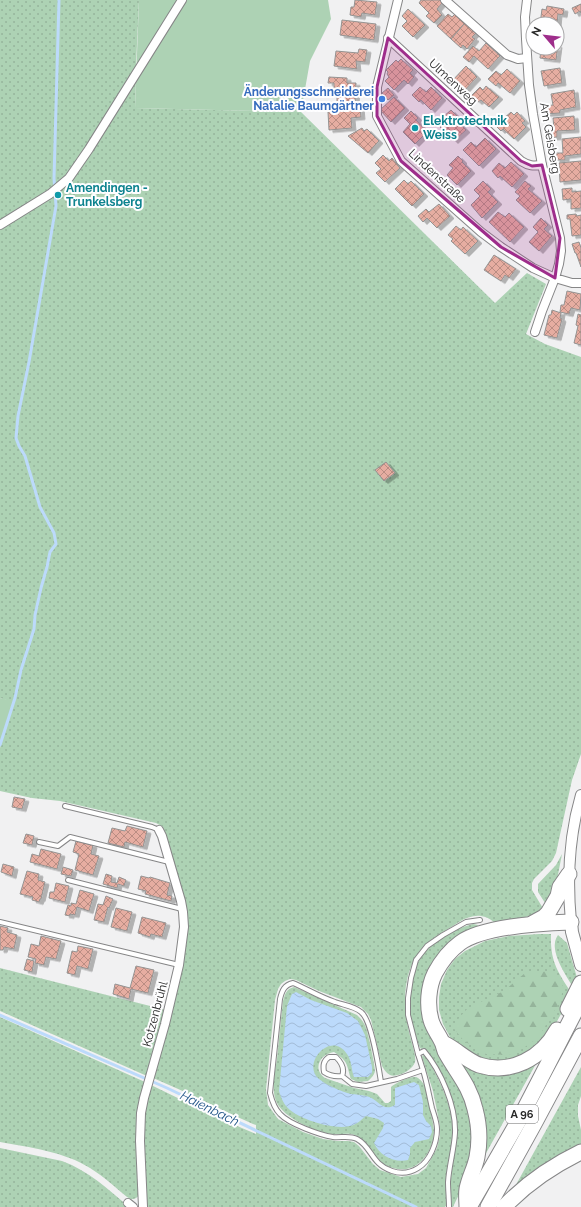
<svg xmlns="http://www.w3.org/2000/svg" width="581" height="1207" viewBox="0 0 581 1207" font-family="Raleway,sans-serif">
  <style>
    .grass { fill: url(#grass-dots) }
    .forest { fill: url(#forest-firs) }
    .garden { fill: #add2b4 }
    .water { fill: url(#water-waves) }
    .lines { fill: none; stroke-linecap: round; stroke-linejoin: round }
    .stream { stroke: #bcdafb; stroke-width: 3 }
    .building { fill: url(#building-cross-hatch); stroke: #949392; filter: url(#shadow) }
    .service-casing { stroke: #868687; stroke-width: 6 }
    .minor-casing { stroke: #868687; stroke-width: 10 }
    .tertiary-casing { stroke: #868687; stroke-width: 12 }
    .secondary-casing { stroke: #868687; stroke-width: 14 }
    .motorway-casing { stroke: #868687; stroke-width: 17 }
    .service { stroke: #fff; stroke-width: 4 }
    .minor { stroke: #fff; stroke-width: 8 }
    .tertiary { stroke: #fff; stroke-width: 10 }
    .secondary { stroke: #fff; stroke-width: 12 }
    .motorway { stroke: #fff; stroke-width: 15 }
    .marked { fill: #9e2d8b; fill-opacity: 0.2; stroke: #9e2d8b; stroke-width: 3; stroke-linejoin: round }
    .shop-dot { fill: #3f7fe0; stroke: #fefeff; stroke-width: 1.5 }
    .culture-dot { fill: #0f9aa8; stroke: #fefeff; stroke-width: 1.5 }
    .labels { text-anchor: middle; stroke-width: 4; stroke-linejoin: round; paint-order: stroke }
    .shield { fill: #fefeff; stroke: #686868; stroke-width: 1 }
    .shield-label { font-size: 11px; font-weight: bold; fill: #272727 }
    .street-label { font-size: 12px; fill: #272727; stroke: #fefeff }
    .shop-label { font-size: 12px; font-weight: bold; fill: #366cbe; stroke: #fefeff; text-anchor: end }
    .culture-label { font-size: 12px; font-weight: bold; fill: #0d838f; stroke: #fefeff; text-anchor: start }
    .water-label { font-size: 13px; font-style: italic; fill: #258; stroke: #fefeff }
  </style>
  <defs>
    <pattern id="grass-dots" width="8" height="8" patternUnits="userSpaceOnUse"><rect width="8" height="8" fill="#add2b4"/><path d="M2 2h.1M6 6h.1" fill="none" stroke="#95b49b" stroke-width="1.8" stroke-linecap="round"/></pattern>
    <pattern id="forest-firs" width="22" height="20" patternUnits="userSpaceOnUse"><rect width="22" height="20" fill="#add2b4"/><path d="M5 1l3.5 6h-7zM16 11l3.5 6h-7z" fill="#95b49b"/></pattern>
    <pattern id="water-waves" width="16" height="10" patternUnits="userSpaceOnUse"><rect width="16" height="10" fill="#bcdafb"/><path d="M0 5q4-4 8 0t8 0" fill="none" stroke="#a2bbd7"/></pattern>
    <pattern id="building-cross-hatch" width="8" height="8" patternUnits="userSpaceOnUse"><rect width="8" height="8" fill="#e6ada1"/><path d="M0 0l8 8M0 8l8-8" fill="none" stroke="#ba8d83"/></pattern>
    <filter id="shadow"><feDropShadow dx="4" dy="2.5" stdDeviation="0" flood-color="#0004"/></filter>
  </defs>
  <rect width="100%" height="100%" fill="#f1f1f2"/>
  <g class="grass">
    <path d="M0 0H139L136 66 89 143 69 172 61 180 48 191 0 220Z"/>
    <path d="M136 80 135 108 301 112 495 303 527 273 546 284 526 334 545 344 581 357V754L572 780 556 853 552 861 534 879 532 883V890L544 910C528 918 512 920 495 923 484 913 472 914 459 922 447 930 432 937 422 949 404 968 402 1002 408 1027 409 1035 417 1056 415 1062 413 1070 397 1078 390 1075 386 1073 384 1069 382 1066L371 1020 368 1014 361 1007 319 991 296 980 290 979 285 981 281 984 278 989 275 1000 266 1089 268 1105 278 1119 303 1132 323 1139 337 1141H348L354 1142 359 1146 373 1164 380 1170 401 1177 418 1174 426 1168 437 1148 440 1136V1126L433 1091 422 1057 423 1055 426 1057C436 1073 445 1091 450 1110 457 1137 449 1175 447 1203L445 1207H147L143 1130 146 1108 151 1085 223 1120 256 1134V1125L253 1124C219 1109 187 1092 153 1078L183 957 186 945 187 925 163 827 156 823 60 801 32 798 0 791V748L13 702 0 698V229L53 196 71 182 82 167Z"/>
    <path d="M562 854 556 885 547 906 538 892V884L556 865Z"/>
    <path d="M473 924 478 925 472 931 423 995 464 1089 474 1143 463 1186 453 1207H452C451 1198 450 1189 451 1179 452 1163 457 1147 457 1130 457 1104 442 1068 424 1048L421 1049 419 1046C416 1036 412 1024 410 1013 408 997 411 973 420 959 431 942 453 929 473 924Z"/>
    <path d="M539 934H551C550 962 558 972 572 994L549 1036 525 1058 491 1063 476 1057 451 1039 443 1024 439 1010V997L441 984 447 970 455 959 465 951 485 941 509 936Z"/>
    <path d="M558 935 567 943 578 981 574 989C567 976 547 950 558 935Z"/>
    <path d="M0 968 166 1010 147 1076 0 1011Z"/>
    <path d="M294 987 357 1015C361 1019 364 1022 366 1028 368 1033 375 1065 375 1071 374 1076 371 1078 368 1081L358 1082 351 1079C346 1064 349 1062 334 1052 320 1054 312 1069 325 1078L354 1088 369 1091 377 1094 385 1103H388L391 1101V1087C395 1083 410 1076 416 1077 419 1078 423 1082 424 1085 426 1089 435 1129 434 1132 433 1154 416 1175 393 1168 386 1166 379 1162 375 1157 368 1149 367 1140 355 1135 348 1132 339 1135 331 1134 314 1131 283 1118 276 1101 271 1088 275 1072 277 1059 279 1039 281 1020 283 1001 285 994 286 989 294 987Z"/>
    <path d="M0 1017 145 1082 139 1195C136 1200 131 1200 127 1197 115 1187 103 1176 90 1168 65 1152 29 1147 0 1142Z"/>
    <path d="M456 1058 473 1068 537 1062 485 1155C487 1132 486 1106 474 1084 469 1075 462 1067 456 1058Z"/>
    <path d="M581 1067V1096L578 1105V1116L581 1130V1147L512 1192Z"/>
    <path d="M0 1148 62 1161C89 1171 108 1189 129 1207H0Z"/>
  </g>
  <path class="forest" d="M551 971 563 986 561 1000 538 1038 513 1055 486 1054 464 1041 452 1026 468 1008 504 991 525 973Z"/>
  <g class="garden">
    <path d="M139 0H328L331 19 310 61 301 112 135 108Z"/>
    <path d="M0 698 13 701 0 748Z"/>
  </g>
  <path class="water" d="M296 992 311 1000 347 1013 358 1021 365 1035 372 1067V1073L368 1077H354C351 1069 352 1061 347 1054 331 1030 302 1063 318 1078 324 1084 342 1092 351 1094 356 1094 361 1095 366 1096 378 1098 382 1113 395 1105V1088L414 1082 419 1085 423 1102V1115L426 1121 431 1126 432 1132 429 1139 415 1142 410 1148V1154L408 1160C394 1163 380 1156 374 1143L383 1128 384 1123 378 1119 366 1116C361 1120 356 1125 350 1126 334 1130 302 1120 290 1110 284 1105 281 1098 279 1091L287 1006 292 994Z"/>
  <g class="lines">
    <g class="stream">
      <path d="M0 745 15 698 21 670 34 629 35 615 41 588 47 567 50 552 56 544 54 533 40 507 25 456 19 446 16 438 18 416 29 362 56 206 54 178 59 0"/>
      <path d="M0 1015 167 1088 416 1207"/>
    </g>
  </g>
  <g class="building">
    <path d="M355 0 377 2 375 15 362 13 361 17 350 15 351 7H354Z"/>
    <path d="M421 0H441L443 2 437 9 442 15 434 23 426 16 429 13 419 3Z"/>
    <path d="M581 4V13L580 11 575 14 572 8Z"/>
    <path d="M547 6 564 9 563 15 558 14 557 24H540L542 9 546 10Z"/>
    <path d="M408 9 425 25 413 37 402 26 407 21 402 16Z"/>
    <path d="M448 14 452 17 455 14 465 23 451 39 437 26Z"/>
    <path d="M342 20 376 24 374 40 340 35Z"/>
    <path d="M465 23 476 33 472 37 475 39 467 49 463 45 461 48 451 39Z"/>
    <path d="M486 43 500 56 488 69 474 56 469 62 463 57 473 46 479 51Z"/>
    <path d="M557 45H558L556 60 540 58 541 48H557Z"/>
    <path d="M359 49 367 50 365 62 356 61 357 69 334 66 336 51 358 53Z"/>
    <path d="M401 59 413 70 410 73 414 77 408 84 404 80 394 90 385 81 389 77 387 74 388 72 386 70 396 60 398 62Z"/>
    <path d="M466 66 477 77 463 92 452 81Z"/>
    <path d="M560 68 562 83 544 86 541 71Z"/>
    <path d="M507 69 520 81 510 93 498 83 496 86 488 79 496 71 501 75Z"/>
    <path d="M329 77 347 78V83H356L355 104 337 103V90H334V83H328Z"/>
    <path d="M486 86 499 97 489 107 481 100 478 102 471 96 480 87 483 90Z"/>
    <path d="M420 87 426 92 431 87 442 98 431 110 421 100 419 102 412 95Z"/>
    <path d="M388 88 394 95 388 100 382 93Z"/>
    <path d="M574 90 576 107 560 110V113L544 114V106L553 105 551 94Z"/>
    <path d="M394 97 405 108 391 122 380 110Z"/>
    <path d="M360 106 361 117 351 118 352 128 329 130 328 112 349 110V107Z"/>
    <path d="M451 110 460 119 457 121 466 130 454 141 440 127 446 121 443 117Z"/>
    <path d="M411 111 418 118 416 120 427 132 415 144 403 132 410 124 404 118Z"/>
    <path d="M511 112 514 115 517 112 525 121 522 123 526 127 514 139 503 129 501 131 494 124 502 117 503 119Z"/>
    <path d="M574 116 575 130 557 131V137L547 138V130L554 129 553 118Z"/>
    <path d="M362 128 364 131 367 129 379 141 368 153 348 136Z"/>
    <path d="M581 137V154L565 156V160H556V153H563L562 139Z"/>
    <path d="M485 138 496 149 479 166 463 150 471 142 476 147Z"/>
    <path d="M383 155 389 161 392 158 400 168 385 182 376 173 381 169 375 163Z"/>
    <path d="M458 156 463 161 462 162 471 171 457 185 447 175 453 168 449 165Z"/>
    <path d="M581 161V180L560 182 559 163Z"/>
    <path d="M511 162 524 174 512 187 500 176 498 178 492 171 499 163 505 168Z"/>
    <path d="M404 180 408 184 411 181 424 194 412 206 395 189Z"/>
    <path d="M483 181 491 189 488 192 498 202 482 218 471 205 480 196 474 190Z"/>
    <path d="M525 181 531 186 528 189 542 201 530 213 516 200 520 196 515 192Z"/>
    <path d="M572 188V192L581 191V208L571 209V199L563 200 562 189Z"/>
    <path d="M439 204 450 216 437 228 427 218 423 222 418 216 426 209 429 212Z"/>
    <path d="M498 212 505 217 509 213 524 227 510 242 489 222Z"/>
    <path d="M576 214 577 216 581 215V235L572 236 570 219H567V215Z"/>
    <path d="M541 218 548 225 544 229 552 236 539 251 529 242 538 232 533 227Z"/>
    <path d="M456 226 461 230 463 227 478 241 465 254 451 241 453 239 448 235Z"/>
    <path d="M579 242 581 248V267L576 253H575L572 244Z"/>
    <path d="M494 255 516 269 509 278 505 275 501 281 484 270Z"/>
    <path d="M567 291 581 294 580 310 571 308 569 314 560 312 561 305H564Z"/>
    <path d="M552 310 561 313 560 318 562 319 557 338 544 335 549 315H551Z"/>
    <path d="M578 314 581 315V345L574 343 578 326 576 325Z"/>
    <path d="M386 462 395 473 384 481 375 470Z"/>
    <path d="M14 797 25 799 22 809 12 807Z"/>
    <path d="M127 826 147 831 143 847 125 842 124 847 108 843 112 828 125 831Z"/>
    <path d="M26 834 34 836 32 845 23 843Z"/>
    <path d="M76 841 93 845 91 854 99 856 93 875 75 870 79 854 73 852Z"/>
    <path d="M41 849 61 854 57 869 30 862 32 854 39 856Z"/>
    <path d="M3 864 14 867 12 876 1 872Z"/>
    <path d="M63 867 73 870 71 876 61 874Z"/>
    <path d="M27 871 39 874 38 880 45 882 41 899H40L39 902 32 900 33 897 20 894Z"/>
    <path d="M106 874 112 876 111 882 117 883 119 877 126 880 124 886 118 884 117 888 103 884Z"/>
    <path d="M141 876 149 878 150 877 170 883 167 895 172 896 171 901 145 894 146 891 138 889Z"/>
    <path d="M56 883 69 886 65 902 49 898 50 892H54Z"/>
    <path d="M80 890 94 894 89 911 77 907 75 915 70 914V916L65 915 68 905 71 906V903L76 904Z"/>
    <path d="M106 896 113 899 109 908 108 907 104 922 94 920 98 904 103 905Z"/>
    <path d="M116 908 132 912 127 931 111 927Z"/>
    <path d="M142 917 166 923 162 937 151 934 150 937 138 933Z"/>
    <path d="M0 926 8 928 7 932 17 935 14 949 4 947 3 950H0Z"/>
    <path d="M41 936 61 941 56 959 46 957 44 965 35 963 36 959 28 957 31 944 39 946Z"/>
    <path d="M78 946 93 949 88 969 77 966 75 975 67 973 72 951 77 952Z"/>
    <path d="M27 959 34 961 32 972 24 970Z"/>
    <path d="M136 966 154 970 148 993 131 989 129 999 113 994 115 984 130 988Z"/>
  </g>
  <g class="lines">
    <g class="service-casing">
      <g id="service">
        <path d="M65 806 152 827 159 830"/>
        <path d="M39 842 58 846 70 837 169 862"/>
        <path d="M68 880 182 909"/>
        <path d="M0 922 179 965"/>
        <path d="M418 1054 408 1015V998L411 978 416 960 427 946 443 935 466 922 480 920"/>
        <path d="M423 1070 418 1054 424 1051C441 1071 456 1106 455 1133 454 1150 449 1166 448 1182 448 1190 449 1199 449 1207"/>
        <path d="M342 1076C345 1069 342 1063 336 1057H329C323 1061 323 1066 324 1072 330 1076 335 1077 342 1076L352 1084 366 1086 397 1079 423 1070C427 1083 429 1095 432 1108 434 1115 437 1122 437 1129 437 1143 430 1161 418 1168 410 1173 401 1174 392 1171 371 1164 372 1147 357 1139 349 1135 341 1138 333 1137 320 1135 289 1124 280 1114 274 1108 272 1101 270 1093L280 999C282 991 284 985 293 983 307 989 320 997 335 1002 343 1005 354 1006 361 1012 371 1019 379 1069 381 1082"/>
      </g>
    </g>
    <g class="minor-casing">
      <g id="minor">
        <path d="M398 0 377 87V116L401 161 481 232 501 247 533 268 555 278 542 311 535 332"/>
        <path d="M445 0 507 55 518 59 527 58"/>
        <path d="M527 0 525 17 526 39 529 85 533 114 542 165 560 238 561 251 559 264 555 278 572 283H581"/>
        <path d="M388 38 521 161C529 166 533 166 542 165"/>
        <path d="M0 225 50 194 69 178 89 149 182 0"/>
        <path d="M128 1203 133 1207"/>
        <path d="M143 1207 140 1141 141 1113 144 1098 165 1024 179 965 184 927 183 912 181 901 162 836 159 830"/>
      </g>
    </g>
    <g class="tertiary-casing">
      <path id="tertiary" d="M571 922C567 880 569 836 581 795"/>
    </g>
    <g class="secondary-casing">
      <path id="secondary" d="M571 922 572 932 581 965"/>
    </g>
    <g class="motorway-casing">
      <g id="motorway">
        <path d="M533 923 544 917 548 913 558 896 560 887 569 874"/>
        <path d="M568 1009 581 983"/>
        <path d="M445 1044C457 1050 466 1060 479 1065 511 1075 542 1058 557 1030"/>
        <path d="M467 1207C467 1201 466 1195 467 1189 469 1178 475 1168 477 1157 480 1142 479 1124 475 1109 470 1086 457 1073 446 1053 444 1050 444 1046 442 1042 439 1035 433 1028 431 1020 427 1006 428 987 435 973 441 962 449 951 460 943 483 926 542 923 571 922"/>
        <path d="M469 1207 518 1122 581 1000"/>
        <path d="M488 1207 534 1124 581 1036"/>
        <path d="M504 1207C526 1184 552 1166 581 1152"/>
      </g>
    </g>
    <use href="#service" class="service"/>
    <use href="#minor" class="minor"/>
    <use href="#tertiary" class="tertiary"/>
    <use href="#secondary" class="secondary"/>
    <use href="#motorway" class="motorway"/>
  </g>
  <path class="marked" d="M388 38 521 161 532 166 542 165 560 238 555 278 501 247 401 161 377 116V87Z"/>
  <circle class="shop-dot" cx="382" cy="99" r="4"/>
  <g class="culture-dot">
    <circle cx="415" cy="128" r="4"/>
    <circle cx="58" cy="195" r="4"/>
  </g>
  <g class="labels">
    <rect class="shield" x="506" y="1105" width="32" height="18" rx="3"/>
    <g class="shield-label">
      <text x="522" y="1118">A 96</text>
    </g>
    <g class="street-label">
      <text transform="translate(453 82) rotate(43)" y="4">Ulmenweg</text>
      <text transform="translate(550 138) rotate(80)" y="4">Am Geisberg</text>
      <text transform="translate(437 176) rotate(43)" y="4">Lindenstraße</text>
      <text transform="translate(155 1014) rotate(-75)" y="4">Kotzenbrühl</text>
    </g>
    <g class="shop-label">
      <text x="374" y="96">Änderungsschneiderei<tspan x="374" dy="14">Natalie Baumgärtner</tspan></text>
    </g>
    <g class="culture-label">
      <text x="423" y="125">Elektrotechnik<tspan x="423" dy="14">Weiss</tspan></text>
      <text x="66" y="192">Amendingen -<tspan x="66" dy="14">Trunkelsberg</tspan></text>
    </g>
    <g class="water-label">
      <text transform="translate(210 1108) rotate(26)" y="5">Haienbach</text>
    </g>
  </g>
  <g transform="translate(545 36) rotate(298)"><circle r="19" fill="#fefeff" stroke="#a8a8a9"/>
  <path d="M0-3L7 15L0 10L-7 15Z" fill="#9e2d8b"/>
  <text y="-6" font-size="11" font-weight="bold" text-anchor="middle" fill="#272727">N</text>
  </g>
</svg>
